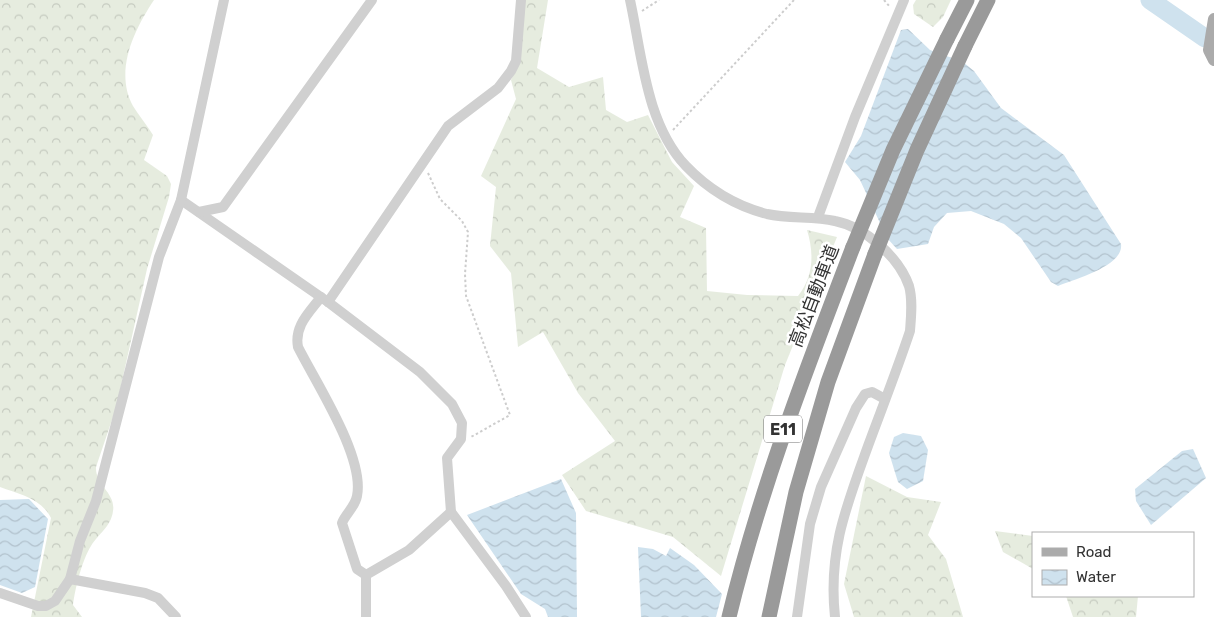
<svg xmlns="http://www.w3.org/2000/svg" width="1214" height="617" viewBox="0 0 1214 617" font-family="Rubik,'Noto Sans JP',sans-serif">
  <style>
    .forest { fill: url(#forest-crowns) }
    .water { fill: url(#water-waves) }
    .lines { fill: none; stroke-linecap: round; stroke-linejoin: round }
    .river { stroke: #cfe2ee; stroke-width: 19 }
    .path { stroke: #cdcdcd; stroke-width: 2; stroke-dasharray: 2.5 2.5; stroke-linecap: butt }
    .minor { stroke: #d0d0d0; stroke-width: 10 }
    .major { stroke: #ababab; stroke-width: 12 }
    .highway { stroke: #9a9a9a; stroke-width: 15 }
    .highway-bridge { stroke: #9a9a9a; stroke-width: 15 }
    .labels { text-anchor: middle; stroke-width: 5; stroke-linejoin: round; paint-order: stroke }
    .shield { fill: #fff; stroke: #707070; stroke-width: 1 }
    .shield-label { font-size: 16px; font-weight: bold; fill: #333 }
    .street-label { font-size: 18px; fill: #333; stroke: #fff }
  </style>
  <defs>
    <pattern id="forest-crowns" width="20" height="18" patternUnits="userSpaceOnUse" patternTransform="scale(1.25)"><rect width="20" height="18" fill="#e6ecdf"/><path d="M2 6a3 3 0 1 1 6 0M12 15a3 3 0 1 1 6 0" fill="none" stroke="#c6cbc0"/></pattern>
    <pattern id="water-waves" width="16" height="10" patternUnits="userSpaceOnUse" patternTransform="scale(1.25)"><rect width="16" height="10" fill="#cfe2ee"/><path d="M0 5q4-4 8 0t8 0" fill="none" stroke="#b2c2cd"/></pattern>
  </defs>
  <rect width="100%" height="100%" fill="#fff"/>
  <g class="forest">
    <path d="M0 0H154C134 30 114 71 133 106 139 116 147 125 153 135L144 160 167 176 171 184 169 197 147 269 116 408 96 467C95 485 116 493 113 511 111 527 98 534 91 546 82 560 75 589 73 605L82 617H31L51 518C41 498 19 494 0 487Z"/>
    <path d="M525 0H548L537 68 569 87 603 77 606 110 627 122 648 115 672 162 694 186 680 217 706 228 707 291 747 295 798 296C814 276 814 253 807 230L837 237 785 365 721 576 673 537 586 511 562 475 615 441 578 393 543 332 518 347 511 273 490 246 496 187 481 176 516 99 511 80 520 60Z"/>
    <path d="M916 0H951L943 17 933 27 914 14 913 5Z"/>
    <path d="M866 476 907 497 941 502 928 535 946 559 963 617H854L844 584Z"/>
    <path d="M995 531 1033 536V569L1003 552Z"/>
    <path d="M1066 596H1138L1136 617H1073Z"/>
  </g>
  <g class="water">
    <path d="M908 29 930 50 963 62 974 71 1001 108 1064 155 1121 244C1124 266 1075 279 1058 286L1051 282 1021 238 1004 224 971 211 947 213 934 227 928 244 897 249 887 238 860 180 845 162 861 136 901 30Z"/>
    <path d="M903 433 921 436 928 450 923 481 907 489 898 482 889 453 894 437Z"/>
    <path d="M1193 449 1206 478 1151 525 1136 501 1135 489 1182 451Z"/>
    <path d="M561 479 576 513 577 617H548L545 609 521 594 467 515Z"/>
    <path d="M29 499 48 519 35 587 22 593 0 585V500Z"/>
    <path d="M638 547 653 549 666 556 670 548 694 565 722 594 716 617H641Z"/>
  </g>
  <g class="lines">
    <path class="river" d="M1150 0 1205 38H1214"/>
    <g class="path">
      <path d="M884 0 890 7"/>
      <path d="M642 11 659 0"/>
      <path d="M673 130 794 0"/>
      <path d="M428 173 440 199 462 221 468 232 465 274 466 296 510 415 471 437"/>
    </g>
    <g class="minor">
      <path d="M630 0C642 55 646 124 686 166 708 189 736 206 767 214 789 219 813 216 835 221 865 227 899 257 909 286 913 300 911 317 910 331 897 370 882 408 868 446 846 507 828 551 835 617"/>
      <path d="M181 200 328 302 420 372 452 404 462 423 461 439 447 458 451 512 506 586 526 617"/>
      <path d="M199 212 223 207 372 0"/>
      <path d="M818 217 855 117 904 0"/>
      <path d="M321 297C309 313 294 326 298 347 316 383 365 457 357 496 355 507 346 513 342 523L357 569 366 575"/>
      <path d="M328 302 448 126 498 88 511 71 516 61 521 0"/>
      <path d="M70 579 145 593 158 598 176 617"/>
      <path d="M0 593 38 606H46L55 601 70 579 80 541 96 501 159 257 181 200 224 0"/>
      <path d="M366 617V575L409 550 451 512"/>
      <path d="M797 617 810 524 821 487 856 408 865 394 872 392 885 399"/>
    </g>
    <path class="major" d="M1214 19 1209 50 1214 60"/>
    <g class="highway">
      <path d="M947 39 967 0"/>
      <path d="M965 46 988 0"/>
      <path d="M729 617C760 489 806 370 853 247"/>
      <path d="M769 617 796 492 828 382 875 254"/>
    </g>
    <g class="highway-bridge">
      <path d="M853 247 893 150 947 39"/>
      <path d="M875 254 917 150 965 46"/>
    </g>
  </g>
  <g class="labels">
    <rect class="shield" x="764" y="415.5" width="38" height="27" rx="4"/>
    <g class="shield-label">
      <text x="783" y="435">E11</text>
    </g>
    <g class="street-label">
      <text transform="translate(814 296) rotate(-69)" y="6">高松自動車道</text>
    </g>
  </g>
  <rect x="1032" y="532" width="162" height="65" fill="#ffffff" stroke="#adadad"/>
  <rect x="1042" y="548" width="25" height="8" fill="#ababab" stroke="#adadad"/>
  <text x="1076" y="557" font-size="15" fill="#333333">Road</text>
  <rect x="1042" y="570" width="25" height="15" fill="url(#water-waves)" stroke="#adadad"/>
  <text x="1076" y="582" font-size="15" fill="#333333">Water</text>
</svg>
